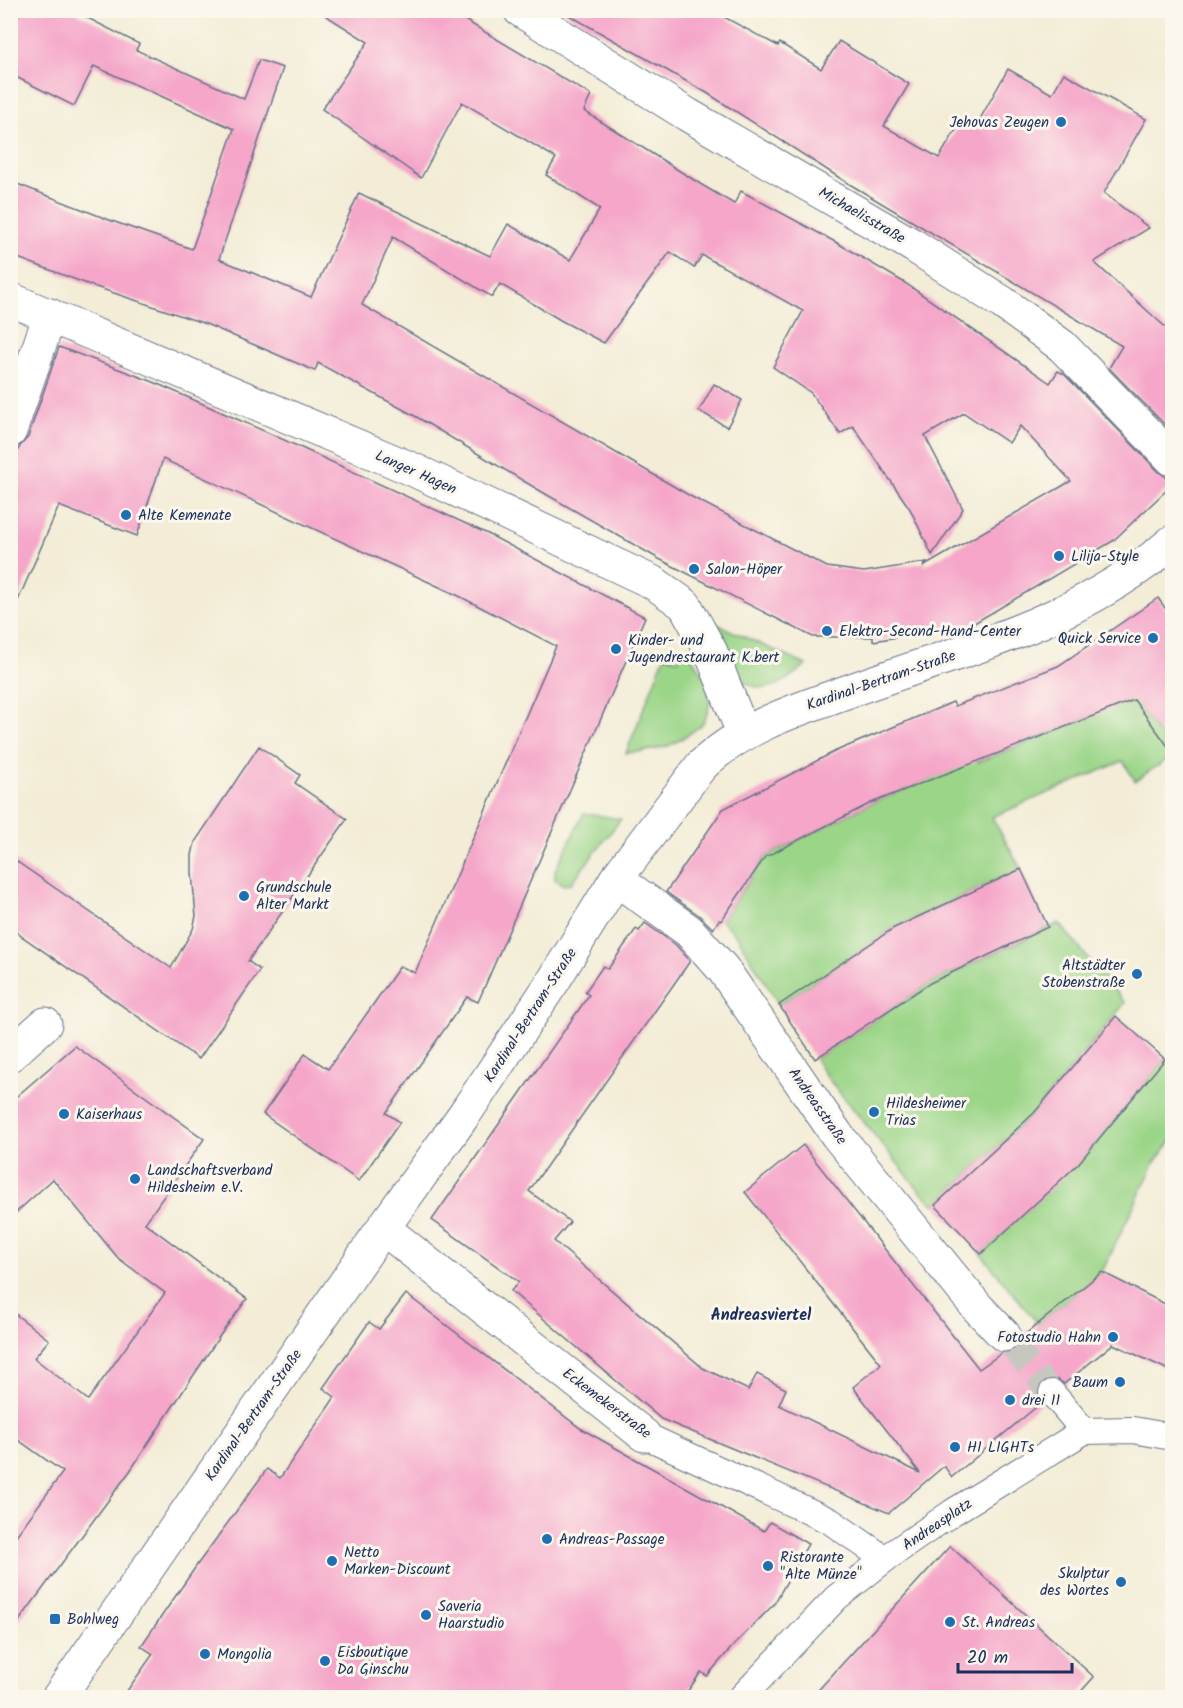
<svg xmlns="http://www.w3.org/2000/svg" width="1183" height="1708" viewBox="0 0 1183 1708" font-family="Kalam,sans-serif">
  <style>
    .green { fill: #9bd588; stroke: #5b8273; stroke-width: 1.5 }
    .building { fill: #f5a6c9; fill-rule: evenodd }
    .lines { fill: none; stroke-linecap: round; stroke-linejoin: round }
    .pedestrian-tunnel { stroke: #c8c7bf; stroke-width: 26; stroke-dasharray: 26 13; stroke-linecap: butt }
    .pedestrian-casing { stroke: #677288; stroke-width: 28 }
    .minor-casing { stroke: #677288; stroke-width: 35 }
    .tertiary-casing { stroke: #677288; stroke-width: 35 }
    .pedestrian { stroke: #fff; stroke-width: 26 }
    .minor { stroke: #fff; stroke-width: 33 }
    .tertiary { stroke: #fff; stroke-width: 33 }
    .poi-dot { fill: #1f6fb2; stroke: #fbf7ec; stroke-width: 2 }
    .labels { text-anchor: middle; stroke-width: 6; stroke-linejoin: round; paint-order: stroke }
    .poi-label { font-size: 15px; fill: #1b2f5e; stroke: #fbf7ec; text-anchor: start }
    .street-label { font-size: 15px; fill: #1b2f5e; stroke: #fbf7ec }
    .neighbourhood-label { font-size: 16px; font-weight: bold; fill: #1b2f5e; stroke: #fbf7ec }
  </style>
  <rect width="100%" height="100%" fill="#fbf7ec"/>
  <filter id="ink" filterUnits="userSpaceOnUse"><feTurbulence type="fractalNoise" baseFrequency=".0167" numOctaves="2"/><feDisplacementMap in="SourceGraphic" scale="12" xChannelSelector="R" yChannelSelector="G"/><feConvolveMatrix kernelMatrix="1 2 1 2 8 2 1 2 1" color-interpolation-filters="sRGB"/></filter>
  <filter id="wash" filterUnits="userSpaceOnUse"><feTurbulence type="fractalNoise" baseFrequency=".008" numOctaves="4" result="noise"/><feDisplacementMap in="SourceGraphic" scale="24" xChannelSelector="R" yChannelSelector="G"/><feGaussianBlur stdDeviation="1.35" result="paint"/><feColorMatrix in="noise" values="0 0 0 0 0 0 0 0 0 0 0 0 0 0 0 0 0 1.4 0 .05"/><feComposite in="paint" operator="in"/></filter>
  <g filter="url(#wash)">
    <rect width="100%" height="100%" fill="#f3edd7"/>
    <g class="green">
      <path d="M712 622 806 665C786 681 765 699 741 679 738 676 733 673 731 670 724 660 717 634 712 622Z"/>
      <path d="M683 648C704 669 719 694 703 723 701 727 678 741 672 744 659 751 640 751 626 753L665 655 678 660Z"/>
      <path d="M1148 678 1139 706 1172 753V756L1135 781 1123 761 992 817 1021 869 894 928 779 1005 737 936 721 921 765 857 867 805 977 760 978 762 1093 716Z"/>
      <path d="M584 813 621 819 571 883 564 885 555 879V871Z"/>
      <path d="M1059 923 1125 1003 1034 1113 935 1205 921 1192 826 1076 815 1059 930 983Z"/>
      <path d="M1165 1059 1172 1066V1140L1155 1162 1102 1272 1038 1324 981 1254 1079 1162Z"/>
    </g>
    <g id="blocks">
      <g class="building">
        <path d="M21 10H72L139 44 136 50 244 99 259 60 283 68 219 259 311 297 359 193 490 256 508 224 570 260 600 209 546 175 556 158 462 102 421 178 322 109 368 42 317 10H448L591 95 584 111 702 185 734 204 741 191 839 244 905 283 1050 383 1058 371 1064 374 1159 472 1166 477H1173V484L1113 541 971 625 873 641V637H813L659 559 537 489 415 416 318 363 315 371 206 324 90 285 10 255V181L112 221 192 249 234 129 94 66 74 106 10 74V31ZM393 237 492 297 500 284 562 321 604 343 670 252 694 268 702 255 803 311 773 367 811 393 840 434 853 426 910 509 932 555 963 509 925 436 964 413 1009 443 1020 426 1071 481 923 567 927 562 864 572 827 567 692 497 362 305Z"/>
        <path d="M560 10H711L778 46 780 43 821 69 839 41 909 84 884 126 939 158 963 118 976 126 1008 69 1052 94 1064 73 1146 119 1104 193 1149 228 1094 262 1173 334V433L1109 368 1122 346 846 182 707 93Z"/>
        <path d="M59 347 151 381 282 439 488 534 645 617 478 1002 467 997 386 1113 400 1122 359 1181 263 1114 305 1054 328 1069 400 966 415 973 556 646 459 596 163 459 137 536 59 506 10 619V467L20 446 28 437Z"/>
        <path d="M714 384 742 400 727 427 699 411Z"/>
        <path d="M1158 598 1173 619V753L1134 700 871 803 765 857 721 921 719 920 713 929 700 916 666 892 723 809 836 751 953 702 955 706 1058 666Z"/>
        <path d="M259 746 300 775 295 783 347 819 248 961 260 970 199 1059 10 928V857L171 968 193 929 196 916 192 873V855L195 842Z"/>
        <path d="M1021 869 1048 927 930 983 815 1059 779 1005 894 928Z"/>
        <path d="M645 923 676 945 690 961 529 1191 570 1222 554 1241 703 1368 748 1390 757 1374 786 1389 779 1405 920 1473 853 1387 881 1364 745 1192 803 1145 979 1369 1002 1353H1009L1017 1349 1022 1337 1102 1272 1173 1308V1372L1113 1344 1064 1384 1057 1379 1050 1378 1043 1381 1038 1388 1037 1396 1041 1403 952 1477 944 1466 889 1513 661 1419 511 1291 519 1282 432 1220 589 995 585 992 603 966 608 969 636 929 639 931Z"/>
        <path d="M1116 1016 1165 1059 1078 1164 981 1254 935 1205 1034 1113Z"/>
        <path d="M75 1046 204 1139 145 1223 247 1299 221 1334 130 1471 10 1633V1544L63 1472 10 1434V1310L49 1340 34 1358 88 1400 165 1293 118 1258 53 1179 10 1218V1102Z"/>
        <path d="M406 1294 580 1428 764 1531 770 1522 808 1544 774 1604 732 1647 707 1676 701 1672 683 1698H122L153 1654 141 1646 197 1565 267 1469 280 1478 335 1397 323 1388 369 1322 379 1329Z"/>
        <path d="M950 1546 1094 1677 1075 1698H811Z"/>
      </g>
    </g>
  </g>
  <g filter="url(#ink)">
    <use href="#blocks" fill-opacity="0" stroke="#677288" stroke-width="1.5"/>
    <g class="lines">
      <path class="pedestrian-tunnel" d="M1012 1345 1052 1393"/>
      <g class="pedestrian-casing">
        <g id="pedestrian">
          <path d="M1052 1393 1084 1431"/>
          <path d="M644 1435 830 1521 885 1559"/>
          <path d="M741 1698 836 1598 885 1559 953 1512 1084 1431 1133 1430 1172 1437"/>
        </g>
      </g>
      <g class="minor-casing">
        <g id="minor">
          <path d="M520 10 688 115 914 246 1003 303 1062 346 1172 459"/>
          <path d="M10 299 414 470 654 583 685 605 711 652 743 733"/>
          <path d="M10 431 50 315"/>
          <path d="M616 879 689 931 723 969 837 1135 977 1307 1004 1335"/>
          <path d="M10 1055 45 1024"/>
          <path d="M383 1228 644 1435"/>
        </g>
      </g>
      <g class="tertiary-casing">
        <path id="tertiary" d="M58 1698 383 1228 466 1112 554 980 616 879 701 766C743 726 796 710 849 691 963 649 1078 623 1172 542"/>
      </g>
      <use href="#pedestrian" class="pedestrian"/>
      <use href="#minor" class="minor"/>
      <use href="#tertiary" class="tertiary"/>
    </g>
  </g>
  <g class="poi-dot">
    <circle cx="1061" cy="122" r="6"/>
    <circle cx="126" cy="515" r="6"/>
    <circle cx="1059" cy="556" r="6"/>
    <circle cx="694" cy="569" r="6"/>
    <circle cx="827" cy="631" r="6"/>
    <circle cx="1153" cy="638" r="6"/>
    <circle cx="616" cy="649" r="6"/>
    <circle cx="244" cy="896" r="6"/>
    <circle cx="1137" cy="974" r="6"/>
    <circle cx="874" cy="1112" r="6"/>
    <circle cx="64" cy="1114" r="6"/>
    <circle cx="135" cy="1179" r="6"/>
    <circle cx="1113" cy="1337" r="6"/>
    <circle cx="1120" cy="1382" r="6"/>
    <circle cx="1010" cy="1400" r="6"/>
    <circle cx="955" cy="1447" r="6"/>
    <circle cx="547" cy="1539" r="6"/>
    <circle cx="332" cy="1561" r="6"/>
    <circle cx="768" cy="1566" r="6"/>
    <circle cx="1121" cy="1582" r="6"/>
    <circle cx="426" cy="1615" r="6"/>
    <rect x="49" y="1613" width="12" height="12" rx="3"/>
    <circle cx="950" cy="1622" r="6"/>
    <circle cx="205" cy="1654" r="6"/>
    <circle cx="325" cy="1661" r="6"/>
  </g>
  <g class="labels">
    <g class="poi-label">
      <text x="1049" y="127" text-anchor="end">Jehovas Zeugen</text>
      <text x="138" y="520">Alte Kemenate</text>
      <text x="1071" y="561">Lilija-Style</text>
      <text x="706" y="574">Salon-Höper</text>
      <text x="839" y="636">Elektro-Second-Hand-Center</text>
      <text x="1141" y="643" text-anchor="end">Quick Service</text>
      <text x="628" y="645">Kinder- und<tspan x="628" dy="17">Jugendrestaurant K.bert</tspan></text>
      <text x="256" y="892">Grundschule<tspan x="256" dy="17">Alter Markt</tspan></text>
      <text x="1125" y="970" text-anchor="end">Altstädter<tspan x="1125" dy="17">Stobenstraße</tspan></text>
      <text x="886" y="1108">Hildesheimer<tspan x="886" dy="17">Trias</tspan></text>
      <text x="76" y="1119">Kaiserhaus</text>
      <text x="147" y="1175">Landschaftsverband<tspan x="147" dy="17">Hildesheim e.V.</tspan></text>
      <text x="1101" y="1342" text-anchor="end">Fotostudio Hahn</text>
      <text x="1108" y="1387" text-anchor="end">Baum</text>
      <text x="1022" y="1405">drei 11</text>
      <text x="967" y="1452">HI LIGHTs</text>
      <text x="559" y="1544">Andreas-Passage</text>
      <text x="344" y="1557">Netto<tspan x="344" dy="17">Marken-Discount</tspan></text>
      <text x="780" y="1562">Ristorante<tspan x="780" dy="17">"Alte Münze"</tspan></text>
      <text x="1109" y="1578" text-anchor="end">Skulptur<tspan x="1109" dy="17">des Wortes</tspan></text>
      <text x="438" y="1611">Saveria<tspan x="438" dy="17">Haarstudio</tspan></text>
      <text x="67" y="1624">Bohlweg</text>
      <text x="962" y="1627">St. Andreas</text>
      <text x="337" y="1657">Eisboutique<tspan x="337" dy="17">Da Ginschu</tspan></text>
      <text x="217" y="1659">Mongolia</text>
    </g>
    <g class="street-label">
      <text transform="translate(862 215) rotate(30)" y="5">Michaelisstraße</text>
      <text transform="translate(416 472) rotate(24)" y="5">Langer Hagen</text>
      <text transform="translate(881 680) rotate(-19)" y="5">Kardinal-Bertram-Straße</text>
      <text transform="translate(530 1015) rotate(-57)" y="5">Kardinal-Bertram-Straße</text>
      <text transform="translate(818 1106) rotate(55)" y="5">Andreasstraße</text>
      <text transform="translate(607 1403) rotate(37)" y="5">Eckemekerstraße</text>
      <text transform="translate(253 1415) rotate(-55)" y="5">Kardinal-Bertram-Straße</text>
      <text transform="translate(937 1524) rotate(-34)" y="5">Andreasplatz</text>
    </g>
    <g class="neighbourhood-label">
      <text x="761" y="1320">Andreasviertel</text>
    </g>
  </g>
  <rect width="1183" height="1708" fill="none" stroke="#fbf7ec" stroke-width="36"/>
  <path d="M958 1663v9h114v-9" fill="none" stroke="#1b2f5e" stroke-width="3"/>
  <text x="967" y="1663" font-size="18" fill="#1b2f5e" stroke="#fbf7ec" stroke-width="4.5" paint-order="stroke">20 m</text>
</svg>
